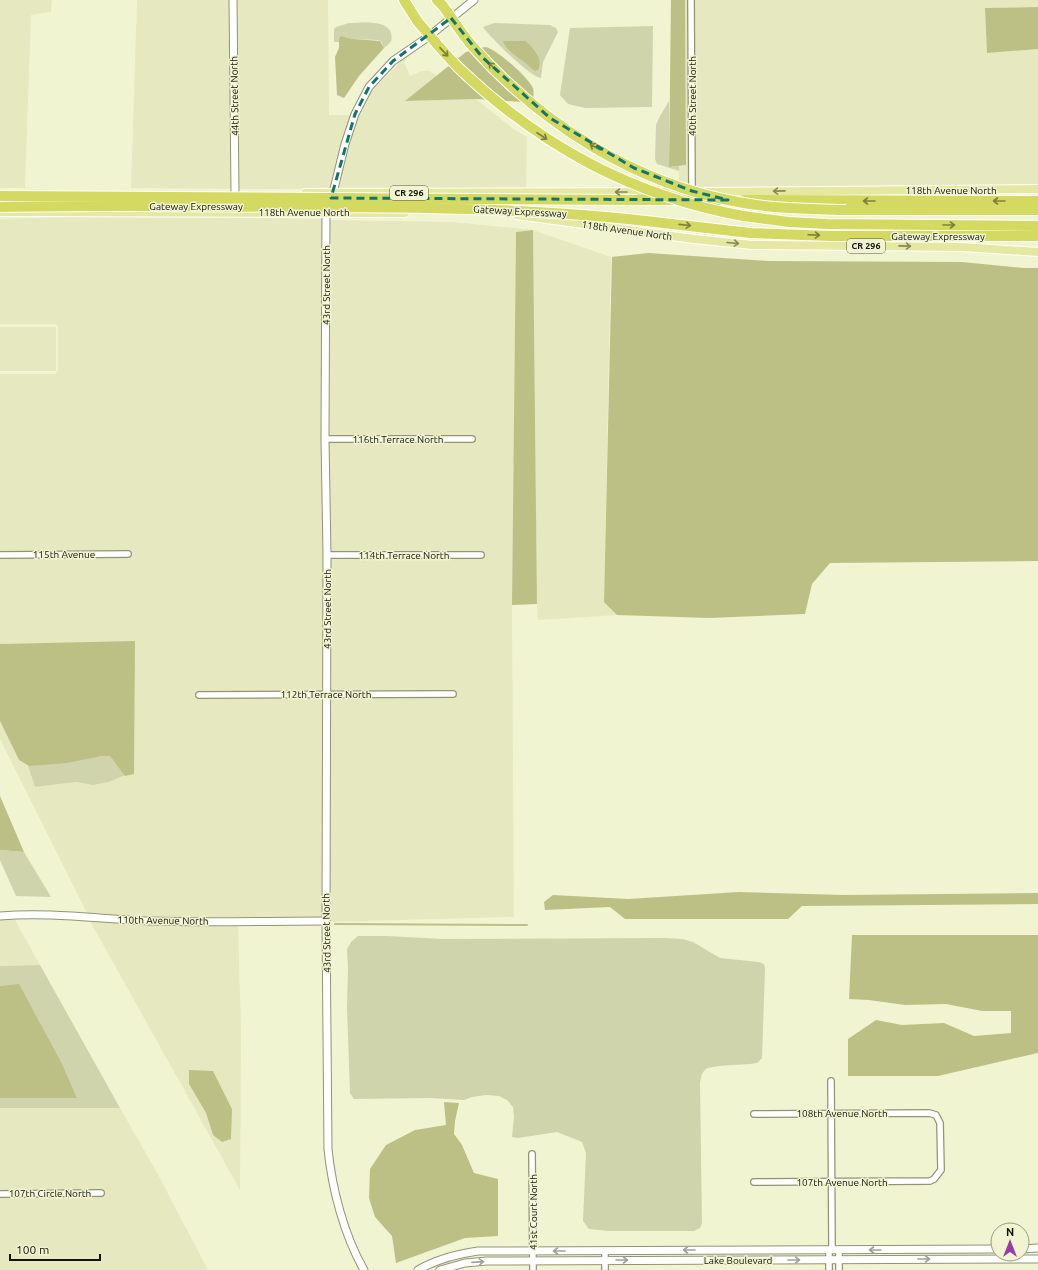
<svg xmlns="http://www.w3.org/2000/svg" width="1038" height="1270" viewBox="0 0 1038 1270" font-family="Ubuntu,sans-serif">
  <style>
    .built { fill: #e6e9bf; fill-rule: evenodd }
    .green { fill: #d0d4ad }
    .water { fill: #bcc084 }
    .lines { fill: none; stroke-linecap: round; stroke-linejoin: round }
    .stream { stroke: #bcc084; stroke-width: 2 }
    .minor-casing { stroke: #929474; stroke-width: 8 }
    .tertiary-casing { stroke: #929474; stroke-width: 9 }
    .primary-casing { stroke: #fff; stroke-width: 10 }
    .motorway-casing { stroke: #fff; stroke-width: 12 }
    .minor { stroke: #fff; stroke-width: 5.5 }
    .tertiary { stroke: #fff; stroke-width: 7 }
    .primary { stroke: #e5e8a1; stroke-width: 8 }
    .motorway { stroke: #d4d962; stroke-width: 10 }
    .motorway-bridge-casing { stroke: #fff; stroke-width: 12; stroke-linecap: butt }
    .motorway-bridge { stroke: #d4d962; stroke-width: 10 }
    .oneway { stroke: #7d8039 }
    .oneway2 { stroke: #86885c }
    .oneway3 { stroke: #a0a19c }
    .marked { fill: none; stroke: #0f766e; stroke-width: 3; stroke-dasharray: 8 5; stroke-linejoin: round }
    .labels { text-anchor: middle; stroke-width: 3; stroke-linejoin: round; paint-order: stroke }
    .shield { fill: #f1f4d1; stroke: #555644; stroke-width: 1 }
    .shield-label { font-size: 9px; font-weight: bold; fill: #121307 }
    .street-label { font-size: 10px; fill: #121307; stroke: #f1f4d1 }
  </style>
  <rect width="100%" height="100%" fill="#f1f4d1"/>
  <g class="built">
    <path d="M0 0H52L51 12 31 15 25 188H0Z"/>
    <path d="M137 0H230L232 189 131 188Z"/>
    <path d="M236 0H328L329 115H351L331 189H238Z"/>
    <path d="M685 0H688L689 186 679 182V166L686 165Z"/>
    <path d="M694 0H1038V7L985 9 987 53 1038 49V186L695 188Z"/>
    <path d="M416 49 404 62 410 76 422 71H430L437 76 406 101 476 99 512 128 527 137 526 189H337L348 146 358 115 369 94 406 56Z"/>
    <path d="M132 215 323 219V691L196 692V699L323 698V917H149L87 913 0 739V721L19 760 28 766 35 787 76 782 93 785 109 782 125 775V776L135 642 0 644V558L131 557V550L0 551V374H56L58 371V327L56 324H0V219Z"/>
    <path d="M329 220 453 222 533 230 611 257 604 601 617 615 538 620 537 604 533 230 516 232 512 623 514 917 329 922 330 698 456 697V690L330 691V559L484 558V552H330L328 442 474 443 475 436 328 435Z"/>
    <rect x="0" y="327" width="56" height="44"/>
    <path d="M14 918 40 965 0 966V919Z"/>
    <path d="M90 921 238 925 241 1030 240 1190ZM189 1084 226 1099 232 1109 213 1135 206 1113Z"/>
    <path d="M0 1108H120L156 1171 208 1270H0V1197L104 1196V1190H0Z"/>
  </g>
  <g class="green">
    <path d="M349 23C361 23 387 19 391 33 393 42 390 43 384 48L381 41 377 40 353 39 345 37 339 39V42H334V29L336 27Z"/>
    <path d="M494 23 550 25 556 28 558 32 543 62 541 78C530 77 490 37 483 27Z"/>
    <path d="M653 26 652 107 585 108 568 104 560 95 570 28Z"/>
    <path d="M669 101V167L679 166V171L657 164 655 159 656 125 660 116Z"/>
    <path d="M102 756H110L125 775 109 782 93 785 76 782 35 787 28 766Z"/>
    <path d="M0 850 24 852 51 897 16 896 0 860Z"/>
    <path d="M358 936H387L443 939 664 938 682 939 693 942 720 958 759 962 764 964 765 969 762 1058 757 1063C747 1065 711 1065 706 1069 701 1073 701 1078 700 1083L702 1223 700 1228 694 1231H609L589 1229 583 1221 586 1153 582 1142 557 1132 518 1138 512 1137 514 1117 513 1107 507 1100 499 1096 486 1095 472 1097 464 1100 430 1098 354 1099 350 1093 347 1007 348 967 347 949 351 942Z"/>
    <path d="M40 965 120 1108H0V1098H77L19 985 0 986V966Z"/>
  </g>
  <g class="water">
    <path d="M671 0H685L686 165 669 167Z"/>
    <path d="M1038 7V49L987 53 985 8Z"/>
    <path d="M341 36 353 39 380 41 384 48 359 76 344 98 337 95 335 57 339 48V39Z"/>
    <path d="M503 41H526C533 49 544 58 538 70L535 71 532 69C524 60 507 53 503 41Z"/>
    <path d="M486 47C497 50 528 77 533 88 534 92 534 96 532 100L523 102 476 99 405 101 466 52 479 48Z"/>
    <path d="M533 230 537 604 512 605 516 232Z"/>
    <path d="M648 253 768 261 962 262 1024 268H1038V561L830 563 812 584 805 614 709 618 617 615 604 602 612 257Z"/>
    <path d="M135 641 134 774 125 776 110 756H102L67 763 29 766 19 760 0 721V644Z"/>
    <path d="M0 796 24 852 0 850Z"/>
    <path d="M739 892 844 895 1038 893V904L802 906 788 919H625L610 907 545 910 544 902 553 895 628 899Z"/>
    <path d="M852 935H1038V1053L938 1076H848V1039L876 1020 902 1025 944 1023 974 1036 1011 1033V1011H982L946 1004 905 1005 869 1000 849 999Z"/>
    <path d="M19 984 61 1062 77 1098H0V986Z"/>
    <path d="M189 1070 213 1071 232 1109 231 1139 222 1142 213 1135 206 1113 189 1084Z"/>
    <path d="M444 1102 459 1103 455 1121 454 1134 462 1145 474 1173 498 1179V1236L465 1238 396 1263 392 1236 375 1217 369 1198 370 1169 386 1145 415 1130 446 1125Z"/>
  </g>
  <g class="lines">
    <path class="stream" d="M335 924 527 925"/>
    <g class="minor-casing">
      <g id="minor">
        <path d="M691 0 692 192"/>
        <path d="M325 439H472"/>
        <path d="M0 555 128 554"/>
        <path d="M327 555H481"/>
        <path d="M199 695 453 694"/>
        <path d="M831 1081 832 1250"/>
        <path d="M532 1154 533 1270"/>
        <path d="M754 1182 930 1181 934 1179 941 1170 940 1123 936 1115 929 1113 754 1114"/>
        <path d="M0 1194 101 1193"/>
        <path d="M829 1250V1270"/>
        <path d="M839 1250V1270"/>
        <path d="M605 1251V1270"/>
      </g>
    </g>
    <g class="tertiary-casing">
      <g id="tertiary">
        <path d="M233 0 235 193"/>
        <path d="M332 197 345 144 355 114 369 87 393 61 428 37 474 0"/>
        <path d="M327 208 326 212 325 439 327 555 326 921 328 1149C332 1189 344 1235 364 1270"/>
        <path d="M0 916C50 912 99 919 149 921 208 923 267 921 326 921"/>
        <path d="M1022 1249 1038 1248"/>
        <path d="M418 1270C437 1259 457 1254 478 1251L998 1249"/>
        <path d="M440 1270 465 1263 487 1261 1038 1259"/>
      </g>
    </g>
    <g class="primary-casing">
      <g id="primary">
        <path d="M705 192 1038 189"/>
        <path d="M305 193 691 192"/>
        <path d="M0 212 405 213"/>
        <path d="M517 215 694 239 752 245 962 247 1038 252"/>
      </g>
    </g>
    <g class="motorway-casing">
      <g id="motorway">
        <path d="M404 0 418 22"/>
        <path d="M437 0 443 6"/>
        <path d="M637 200H720"/>
        <path d="M744 200 1038 201"/>
        <path d="M846 210H1038"/>
        <path d="M743 216 789 222 827 224 1038 226"/>
        <path d="M646 221 750 233 831 236H1038"/>
      </g>
    </g>
    <use href="#minor" class="minor"/>
    <use href="#tertiary" class="tertiary"/>
    <use href="#primary" class="primary"/>
    <use href="#motorway" class="motorway"/>
    <g class="motorway-bridge-casing">
      <g id="motorway-bridge">
        <path d="M443 6C453 20 462 34 473 47 541 124 636 184 738 202 774 209 810 209 846 210"/>
        <path d="M418 22C433 39 447 57 463 72 544 148 634 196 743 216"/>
        <path d="M0 196 637 200"/>
        <path d="M0 207C99 205 197 206 296 207 413 207 530 208 646 221"/>
      </g>
    </g>
    <use href="#motorway-bridge" class="motorway-bridge"/>
  </g>
  <defs><path id="oneway-shaft" d="M-6 0H5M1.5-3L5.5 0L1.5 3" fill="none" stroke-width="1.6" stroke-linecap="round" stroke-linejoin="round"/></defs>
  <g class="oneway">
    <use href="#oneway-shaft" transform="translate(444 52) rotate(47)"/>
    <use href="#oneway-shaft" transform="translate(493 67) rotate(-135)"/>
    <use href="#oneway-shaft" transform="translate(542 136) rotate(33)"/>
    <use href="#oneway-shaft" transform="translate(595 147) rotate(-150)"/>
    <use href="#oneway-shaft" transform="translate(869 201) rotate(-180)"/>
    <use href="#oneway-shaft" transform="translate(999 201) rotate(-180)"/>
    <use href="#oneway-shaft" transform="translate(685 225) rotate(6)"/>
    <use href="#oneway-shaft" transform="translate(949 225)"/>
    <use href="#oneway-shaft" transform="translate(814 235) rotate(2)"/>
  </g>
  <g class="oneway2">
    <use href="#oneway-shaft" transform="translate(779 191) rotate(179)"/>
    <use href="#oneway-shaft" transform="translate(621 192) rotate(180)"/>
    <use href="#oneway-shaft" transform="translate(733 243) rotate(5)"/>
    <use href="#oneway-shaft" transform="translate(905 246) rotate(1)"/>
  </g>
  <g class="oneway3">
    <use href="#oneway-shaft" transform="translate(689 1250) rotate(180)"/>
    <use href="#oneway-shaft" transform="translate(875 1250) rotate(180)"/>
    <use href="#oneway-shaft" transform="translate(559 1251) rotate(180)"/>
    <use href="#oneway-shaft" transform="translate(924 1259)"/>
    <use href="#oneway-shaft" transform="translate(622 1260)"/>
    <use href="#oneway-shaft" transform="translate(794 1260)"/>
    <use href="#oneway-shaft" transform="translate(478 1262) rotate(-4)"/>
  </g>
  <path class="marked" d="M451 18 482 57 550 118 634 168 692 191 728 200 331 198 355 114 369 87 393 61Z"/>
  <g class="labels">
    <g class="shield">
      <rect x="390" y="186" width="38" height="14" rx="3"/>
      <rect x="847" y="239" width="38" height="14" rx="3"/>
    </g>
    <g class="shield-label">
      <text x="409" y="196">CR 296</text>
      <text x="866" y="249">CR 296</text>
    </g>
    <g class="street-label">
      <text transform="translate(234 96) rotate(-91)" y="4">44th Street North</text>
      <text transform="translate(692 96) rotate(-90)" y="4">40th Street North</text>
      <text x="951" y="194">118th Avenue North</text>
      <text x="196" y="210">Gateway Expressway</text>
      <text transform="translate(520 211) rotate(3)" y="4">Gateway Expressway</text>
      <text x="304" y="216">118th Avenue North</text>
      <text transform="translate(627 230) rotate(8)" y="4">118th Avenue North</text>
      <text x="938" y="240">Gateway Expressway</text>
      <text transform="translate(326 285) rotate(-90)" y="4">43rd Street North</text>
      <text x="398" y="443">116th Terrace North</text>
      <text x="64" y="558">115th Avenue</text>
      <text x="404" y="559">114th Terrace North</text>
      <text transform="translate(327 609) rotate(-90)" y="4">43rd Street North</text>
      <text x="326" y="698">112th Terrace North</text>
      <text transform="translate(163 920) rotate(1)" y="4">110th Avenue North</text>
      <text transform="translate(326 933) rotate(-91)" y="4">43rd Street North</text>
      <text x="842" y="1117">108th Avenue North</text>
      <text x="842" y="1186">107th Avenue North</text>
      <text x="50" y="1197">107th Circle North</text>
      <text transform="translate(533 1212) rotate(-90)" y="4">41st Court North</text>
      <text x="738" y="1264">Lake Boulevard</text>
    </g>
  </g>
  <g transform="translate(1010 1242)"><circle r="19" fill="#f1f4d1" stroke="#989a80"/>
  <path d="M0-3L7 15L0 10L-7 15Z" fill="#983da8"/>
  <text y="-6" font-size="11" font-weight="bold" text-anchor="middle" fill="#121307">N</text>
  </g>
  <path d="M10 1254v6h90v-6" fill="none" stroke="#121307" stroke-width="2"/>
  <text x="16" y="1254" font-size="12" fill="#121307" stroke="#f1f4d1" stroke-width="3" paint-order="stroke">100 m</text>
</svg>
